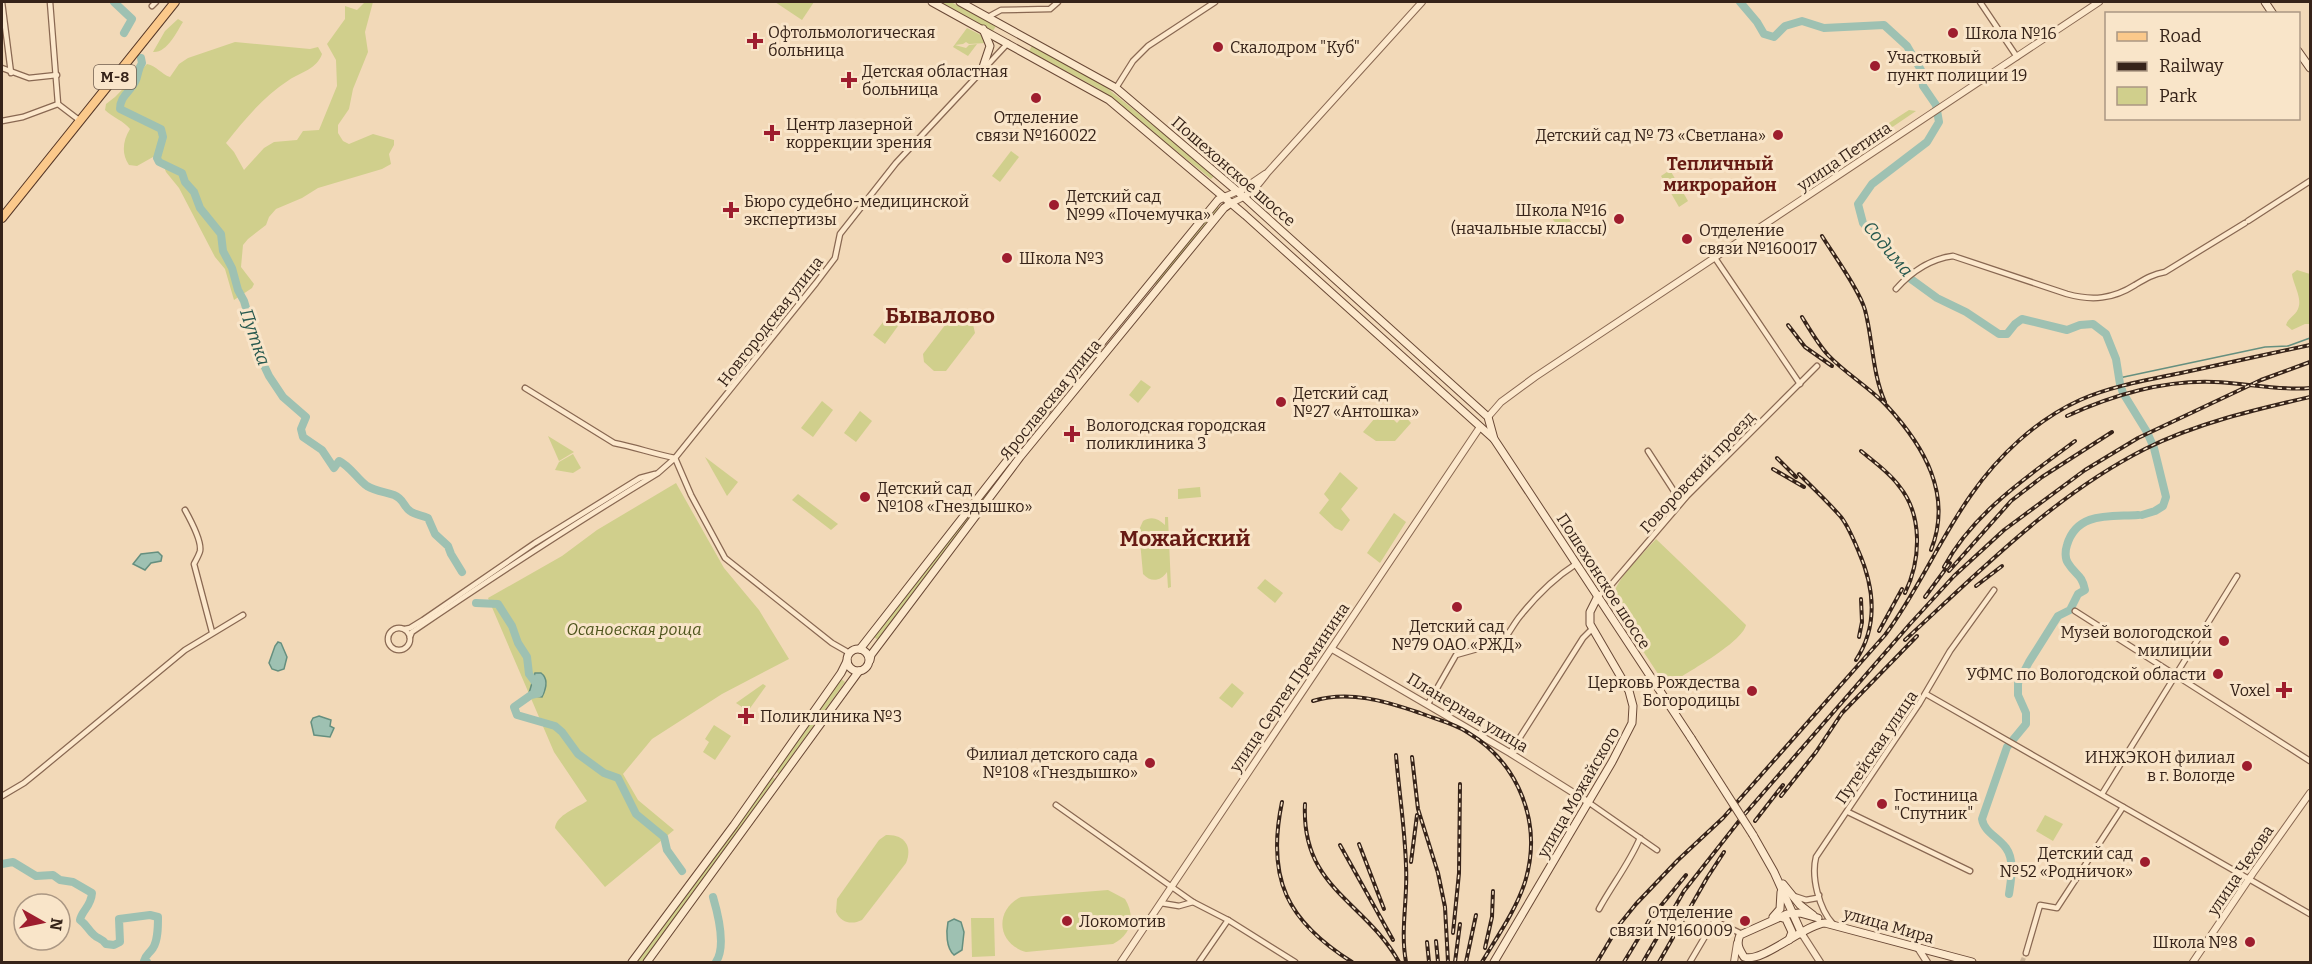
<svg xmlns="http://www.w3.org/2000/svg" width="2312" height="964" viewBox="0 0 2312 964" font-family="Bitter,serif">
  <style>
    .green { fill: #d0cf8c }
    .water { fill: #9ec1b2; stroke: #658f7f; stroke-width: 1.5 }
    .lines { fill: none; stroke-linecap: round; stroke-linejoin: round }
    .stream { stroke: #658f7f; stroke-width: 1.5 }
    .river { stroke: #9ec1b2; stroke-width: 8 }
    .minor-tunnel { stroke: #ccb598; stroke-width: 4.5; stroke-dasharray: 4.5 2; stroke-linecap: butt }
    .minor-casing { stroke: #896852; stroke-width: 7 }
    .tertiary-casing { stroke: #896852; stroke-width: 8 }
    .secondary-casing { stroke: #6a4936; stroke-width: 9 }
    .primary-casing { stroke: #563727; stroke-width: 10 }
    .minor { stroke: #fce8cc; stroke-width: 4.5 }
    .tertiary { stroke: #fce8cc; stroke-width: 6 }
    .secondary { stroke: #fce8cc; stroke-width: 7 }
    .primary { stroke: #fbc98b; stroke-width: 8 }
    .rail-casing { stroke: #362319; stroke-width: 4 }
    .rail { stroke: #f9e5c9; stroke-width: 1.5; stroke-dasharray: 4.5; stroke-linecap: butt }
    .secondary-bridge-casing { stroke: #6a4936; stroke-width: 9; stroke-linecap: butt }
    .secondary-bridge { stroke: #fce8cc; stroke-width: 7 }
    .poi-dot { fill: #9e1d2e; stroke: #f9e5c9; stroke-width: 2 }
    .labels { text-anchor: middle; stroke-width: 6; stroke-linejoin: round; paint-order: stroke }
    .shield { fill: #f9e5c9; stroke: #705d4e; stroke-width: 1.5 }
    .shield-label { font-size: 15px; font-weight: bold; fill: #362319 }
    .poi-label { font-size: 16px; fill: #362319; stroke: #f9e5c9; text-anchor: start }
    .street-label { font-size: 16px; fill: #362319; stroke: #f9e5c9 }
    .park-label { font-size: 16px; font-style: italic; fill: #4e551d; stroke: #f9e5c9 }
    .neighbourhood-label { font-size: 18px; font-weight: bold; fill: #671b14; stroke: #f9e5c9 }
    .water-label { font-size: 18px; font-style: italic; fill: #26584e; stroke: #f9e5c9 }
    .district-label { font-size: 22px; font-weight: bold; fill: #671b14; stroke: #f9e5c9 }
  </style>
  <rect width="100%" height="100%" fill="#f2d9b8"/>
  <g class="green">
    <path d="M365 2H373L365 32 368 52 353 89 349 109 338 125V133L343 141 349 144 373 134 394 140V145L389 154 391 164 382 169 318 188 302 198 276 209 269 217 266 225 248 239 243 245 241 267 254 284 252 288 234 300 225 269 215 257 179 188 166 172 161 159 153 157 137 166 129 165C121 154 123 140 130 129 124 121 112 117 105 110L106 104 115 97 147 64C157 66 161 74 170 77L179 64 188 58 235 42 310 49 318 47 322 54C317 69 301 72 289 80 263 97 245 119 226 143L234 152 244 170 264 148 274 142 297 140 303 131 319 130 337 86 336 60 327 44 345 19V6L357 10Z"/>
    <path d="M775 2H814L802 20Z"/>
    <path d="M940 2H951L996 26 993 31Z"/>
    <path d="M178 19 183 22C176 33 167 53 153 52L165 31Z"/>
    <path d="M967 28 981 35 986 43 969 44 966 42 963 44 955 45 966 48 969 45 977 44 968 56 953 47Z"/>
    <path d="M1032 46 1102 84 1215 175 1211 179 1099 89 1029 51Z"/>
    <path d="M1909 110 1916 111 1888 130 1887 134 1880 139 1875 132Z"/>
    <path d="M1011 151 1019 157 1000 182 992 176Z"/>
    <path d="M1670 170 1688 201 1679 207 1661 176Z"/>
    <path d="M1557 203 1572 223 1561 231 1547 211Z"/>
    <path d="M1216 205 1219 208 1157 284 1154 282Z"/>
    <path d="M2297 270 2310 274V324H2305L2292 330 2286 325C2288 318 2295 316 2298 309 2303 299 2293 284 2292 274Z"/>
    <path d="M956 314H965L972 320 975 333 946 371H934L924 362 923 354 952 316Z"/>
    <path d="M887 317 898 326 885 344 873 335Z"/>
    <path d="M1141 380 1151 387 1138 403 1129 395Z"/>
    <path d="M822 401 833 410 813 437 801 428Z"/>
    <path d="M1387 404 1398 412 1393 419 1397 423 1404 415 1411 423 1395 441H1376L1363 432Z"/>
    <path d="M860 411 872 421 856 442 844 433Z"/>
    <path d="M548 436 574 452 559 461Z"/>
    <path d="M573 454 581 468 573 473 555 470 559 462Z"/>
    <path d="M705 457 738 482 727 496Z"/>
    <path d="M1340 472 1358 488 1341 509 1350 520 1342 531 1335 528 1319 513 1329 500 1324 494Z"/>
    <path d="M993 482 995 484 878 640 873 636Z"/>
    <path d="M676 483 724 568 759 610 789 659 722 694 652 739 623 774 638 800 674 830 605 887 555 828C556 815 577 808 587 801L554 752 488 598 562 556 597 530Z"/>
    <path d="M1200 487 1201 497 1178 499V489Z"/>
    <path d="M798 494 838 524 831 530 792 500Z"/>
    <path d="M1394 513 1406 522 1380 563 1367 553Z"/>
    <path d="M1165 517H1168L1171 587 1168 588 1167 572C1161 581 1151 583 1143 574L1139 530 1143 521C1151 516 1158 518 1165 525Z"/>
    <path d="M1656 539 1746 625C1742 643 1683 675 1666 686L1612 604C1610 584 1643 554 1656 539Z"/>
    <path d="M1265 579 1283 593 1275 603 1257 588Z"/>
    <path d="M841 679 845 682 779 774 775 770Z"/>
    <path d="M1232 683 1244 693 1232 708 1219 698Z"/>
    <path d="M763 684 766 686 748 711 736 703Z"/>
    <path d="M714 725 731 736 715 760 703 752 709 742 705 739Z"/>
    <path d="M771 776 775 779 643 962H636Z"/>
    <path d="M2045 815 2063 824 2053 841 2036 831Z"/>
    <path d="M886 835C904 834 913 846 906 863L862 920C852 925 841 923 836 912L837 899 879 840Z"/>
    <path d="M1108 890 1125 899C1136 917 1131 935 1113 944L1026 952C997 944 994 910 1021 897Z"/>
    <path d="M971 918H994L995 956 972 957Z"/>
  </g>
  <g class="water">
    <path d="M158 552 162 556 161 561 151 563 145 570 133 564 141 554Z"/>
    <path d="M278 642 281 643 287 657 284 669 278 671 272 669 269 663 275 646Z"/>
    <path d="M535 673H541C549 679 546 689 542 697L533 696 529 693Z"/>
    <path d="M319 716 331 720 330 726 334 728 330 737 314 735 311 722 313 718Z"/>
    <path d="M954 919 961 922 964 932 962 950 954 955C946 948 946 932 948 922Z"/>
  </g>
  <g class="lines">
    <path class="stream" d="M2119 378 2265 347 2288 346 2310 338"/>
    <g class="river">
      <path d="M114 2 132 19 124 33"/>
      <path d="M1740 2 1757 22 1764 34 1774 37 1785 26 1802 21 1824 28 1884 25 1907 46 1921 70 1923 86 1936 105 1939 122 1927 142 1872 184 1858 204 1863 223 1887 249 1904 274 1937 298 1966 312 1999 334H2007L2015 324 2022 319 2067 330 2080 325 2093 324 2106 334 2116 359 2120 384 2123 393 2147 432 2154 448 2166 497 2163 506 2155 511 2142 515"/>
      <path d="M141 58 142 63C137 70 139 75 135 82 130 92 120 96 120 109L161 129 163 137 157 158 159 162 182 173 185 182 194 192 200 208 221 234 223 251 232 268 238 290 244 301 261 359 269 376 283 397 306 417 301 429 303 437 322 450 334 468 339 461C350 466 358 480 367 486 375 491 385 492 394 495 404 499 403 506 410 511 415 515 422 515 428 518L435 534 448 546 451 554 462 572"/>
      <path d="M476 603 498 604 512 626 518 643 527 657 529 674 540 689 539 693 531 695 514 707 517 715 555 726 562 732 578 754 604 773 618 778 636 814 664 837 667 850 682 871"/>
      <path d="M2 864 13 862 36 876 53 875 60 880 73 882 92 893C91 907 82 910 80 920 87 925 88 930 94 935 98 939 102 938 106 944L114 945 120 942 119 919 150 915 158 917C158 927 158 940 153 948 149 954 146 954 144 961L147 962"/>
      <path d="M2009 894C2011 880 2015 860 2006 848 1998 837 1984 832 1982 819L2007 747 2026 724V713L2018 695V683L2029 662 2058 616 2070 610 2078 594 2085 590C2082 574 2075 575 2068 563 2065 559 2065 551 2067 545 2077 511 2111 517 2138 515"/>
      <path d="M713 897C718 914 726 947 716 962"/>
    </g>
    <path class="minor-tunnel" d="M2022 962 2026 953"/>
    <g class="minor-casing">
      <g id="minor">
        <path d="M2 2 11 73"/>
        <path d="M50 2 58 104 79 120"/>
        <path d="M1980 2 2017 57"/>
        <path d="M152 6 156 2"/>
        <path d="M988 17 1001 10 1050 9 1058 2"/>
        <path d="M2 68 29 78 57 75"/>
        <path d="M1116 88 1133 61 1148 46 1215 2"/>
        <path d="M2 121 23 117 58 104"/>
        <path d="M2248 221 2310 181"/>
        <path d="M1715 258 1800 384"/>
        <path d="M1896 289C1912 271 1930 259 1953 256L2067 294C2092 301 2113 299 2135 285 2145 279 2153 274 2165 272L2245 223"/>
        <path d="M525 388 614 443C635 447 654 454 675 458"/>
        <path d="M1648 451 1681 502"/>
        <path d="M675 458 691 495 725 558 832 643 846 651"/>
        <path d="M185 510C190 519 202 541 200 551 199 555 196 560 194 564L212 632"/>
        <path d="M1598 596 1611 585 1687 496 1817 366"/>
        <path d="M2075 611 2310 761"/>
        <circle cx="399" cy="639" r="11"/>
        <path d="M405 629 410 628 423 620 535 543 640 478 655 474"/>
        <path d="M410 637 412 632C493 577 574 524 658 473L675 458 816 283 835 258 840 234 896 163 1008 43"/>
        <path d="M1926 694 2310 914"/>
        <path d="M1428 704 1456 655 1502 642C1509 634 1514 623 1521 615 1537 595 1554 578 1576 564"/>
        <path d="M1510 753 1583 638 1592 629"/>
        <path d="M2102 794 2237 576"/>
        <path d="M2 796 24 783 40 770 185 650 243 615"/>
        <path d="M1588 802 1657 850"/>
        <path d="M1056 805 1193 902 1228 920 1295 962"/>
        <path d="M1848 812 1970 871"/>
        <path d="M1794 896 1806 900 1817 898 1819 895"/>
        <path d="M1161 903 1179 906 1193 902"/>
        <path d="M1599 909C1612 885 1629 864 1640 838"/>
        <path d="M1833 924C1819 909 1811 877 1816 857L1919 704 1950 651 1994 590"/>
        <path d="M2026 953 2040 905 2057 908 2123 807"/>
        <path d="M1199 962 1228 920"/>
        <path d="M1690 962 1713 923H1719L1742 934"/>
      </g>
    </g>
    <g class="tertiary-casing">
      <g id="tertiary">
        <path d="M1224 197 1243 189 1265 174"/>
        <path d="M1231 203C1252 194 1254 190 1268 172L1422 2"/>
        <path d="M1488 417 1501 402 1535 377 2099 2"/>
        <path d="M1332 649 1510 753 1588 802"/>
        <path d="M1802 934 1820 962"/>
        <path d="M1918 948 1927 962"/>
        <path d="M1121 962 1480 427"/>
        <path d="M1734 962 1737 943"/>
        <path d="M2193 962 2253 873 2310 793"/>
      </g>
    </g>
    <g class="secondary-casing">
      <g id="secondary">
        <path d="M932 2 1109 100 1245 215 1494 439"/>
        <path d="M960 2 1116 88 1244 197 1488 417 1494 439 1500 448 1691 738"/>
        <path d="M2265 2 2273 14"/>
        <path d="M2298 51 2310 68"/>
        <path d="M982 70 990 46 983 29"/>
        <circle cx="858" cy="660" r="11"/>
        <path d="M860 649 1049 407 1218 200 1224 197"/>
        <path d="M870 660 871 655 1020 457 1224 208 1231 203"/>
        <path d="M1753 835 1774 872 1802 934"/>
        <path d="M1783 884 1800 905 1813 915"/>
        <path d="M1773 917 1780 909 1781 892"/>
        <path d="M1780 917 1786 919 1792 932 1789 940"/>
        <path d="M1818 918 1800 913 1787 914 1740 935C1736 944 1739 949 1744 957 1761 964 1805 924 1825 923L1972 962"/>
        <path d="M632 962 734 825 841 673 847 661"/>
        <path d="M647 962 859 671"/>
        <path d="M1494 962 1612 762 1632 723 1633 706 1629 691 1590 624V612L1598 596"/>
      </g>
    </g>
    <g class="primary-casing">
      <path id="primary" d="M2 218 175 2"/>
    </g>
    <use href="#minor" class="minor"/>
    <use href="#tertiary" class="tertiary"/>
    <use href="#secondary" class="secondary"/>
    <use href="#primary" class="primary"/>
    <g class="rail-casing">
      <g id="rail">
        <path d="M1822 236C1833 254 1860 291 1865 310 1873 340 1872 373 1885 402"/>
        <path d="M1802 317C1810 330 1818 344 1828 355 1846 374 1869 387 1887 406 1924 446 1953 495 1931 550"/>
        <path d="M1788 325 1805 347 1832 366"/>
        <path d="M2067 416C2113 395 2163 380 2214 382 2246 383 2278 391 2310 388"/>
        <path d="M1861 451C1874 462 1889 472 1899 486 1923 515 1921 560 1905 593"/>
        <path d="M1777 458 1796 477"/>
        <path d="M1773 469 1804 487"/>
        <path d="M1799 474C1813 488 1828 502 1841 517 1848 526 1853 538 1858 550 1874 586 1879 625 1856 660"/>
        <path d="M1944 567C1973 513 2027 477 2075 441"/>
        <path d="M1949 571 2011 501 2042 477 2112 432"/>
        <path d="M1976 586 2002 566"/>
        <path d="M1925 597 1950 563"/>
        <path d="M1879 631 1902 589"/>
        <path d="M1859 637 1862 622 1861 599"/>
        <path d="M1905 640C1980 571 2054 495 2145 449 2197 423 2254 410 2310 397"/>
        <path d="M1313 701C1349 690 1385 701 1420 713 1435 719 1453 723 1467 732 1519 763 1543 823 1525 882 1516 910 1497 937 1482 962"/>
        <path d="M1396 755C1399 792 1405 829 1406 866 1408 898 1400 930 1406 962"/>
        <path d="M1412 757 1418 809 1438 873 1445 907 1448 962"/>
        <path d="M1781 796 1816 752 1842 713 1917 636"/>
        <path d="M1282 802C1266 879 1287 921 1352 962"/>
        <path d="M1305 804C1301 888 1364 900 1399 962"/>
        <path d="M1755 821 1783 785"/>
        <path d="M1359 844 1384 909"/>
        <path d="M1340 845 1393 940"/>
        <path d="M1411 862 1417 815"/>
        <path d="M1453 933 1459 873 1460 784"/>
        <path d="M1436 941 1438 962"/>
        <path d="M1427 942 1429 962"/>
        <path d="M1485 948 1492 917 1493 891"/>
        <path d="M1455 962 1460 924"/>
        <path d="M1466 962 1476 915"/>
        <path d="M1597 962 1619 925 1636 904 1678 860 1723 818 1885 635C1918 591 1939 540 1971 495 1998 456 2036 420 2080 400 2112 386 2147 380 2181 373 2224 364 2267 354 2310 345"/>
        <path d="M1624 962 1650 919 1686 875"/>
        <path d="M1643 962 1684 891 1743 816 1910 624 1954 576 2004 530 2085 470 2138 438 2261 380 2310 362"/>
        <path d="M1659 962 1707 878 1724 852"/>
      </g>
    </g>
    <use href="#rail" class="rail"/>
    <g class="secondary-bridge-casing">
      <path id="secondary-bridge" d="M1691 738 1753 835"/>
    </g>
    <use href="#secondary-bridge" class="secondary-bridge"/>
  </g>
  <g class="poi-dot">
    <circle cx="1953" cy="33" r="6"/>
    <path d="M752 32h6v6h6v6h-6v6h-6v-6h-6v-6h6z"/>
    <circle cx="1218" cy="47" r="6"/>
    <circle cx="1875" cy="66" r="6"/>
    <path d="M846 71h6v6h6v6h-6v6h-6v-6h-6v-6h6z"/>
    <circle cx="1036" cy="98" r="6"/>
    <path d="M769 124h6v6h6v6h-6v6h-6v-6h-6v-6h6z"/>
    <circle cx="1778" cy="135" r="6"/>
    <circle cx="1054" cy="205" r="6"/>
    <path d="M728 201h6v6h6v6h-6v6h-6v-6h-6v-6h6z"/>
    <circle cx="1619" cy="219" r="6"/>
    <circle cx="1687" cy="239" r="6"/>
    <circle cx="1007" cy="258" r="6"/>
    <circle cx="1281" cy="402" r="6"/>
    <path d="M1069 425h6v6h6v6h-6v6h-6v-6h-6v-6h6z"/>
    <circle cx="865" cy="497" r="6"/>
    <circle cx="1457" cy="607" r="6"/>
    <circle cx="2224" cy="641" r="6"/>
    <circle cx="2218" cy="674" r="6"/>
    <path d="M2281 681h6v6h6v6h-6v6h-6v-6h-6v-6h6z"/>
    <circle cx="1752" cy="691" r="6"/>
    <path d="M743 707h6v6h6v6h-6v6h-6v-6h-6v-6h6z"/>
    <circle cx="1150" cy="763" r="6"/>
    <circle cx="2247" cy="766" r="6"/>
    <circle cx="1882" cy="804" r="6"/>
    <circle cx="2145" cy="862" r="6"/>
    <circle cx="1067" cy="921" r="6"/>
    <circle cx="1745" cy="921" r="6"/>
    <circle cx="2250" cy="942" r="6"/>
  </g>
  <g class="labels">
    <rect class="shield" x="94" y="65" width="42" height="24" rx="4.5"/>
    <g class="shield-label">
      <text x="115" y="82">М-8</text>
    </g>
    <g class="poi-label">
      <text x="768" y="38">Офтольмологическая<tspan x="768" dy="18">больница</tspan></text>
      <text x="1965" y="39">Школа №16</text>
      <text x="1230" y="53">Скалодром "Куб"</text>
      <text x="1887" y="63">Участковый<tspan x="1887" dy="18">пункт полиции 19</tspan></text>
      <text x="862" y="77">Детская областная<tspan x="862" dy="18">больница</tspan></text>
      <text x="1036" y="123" text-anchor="middle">Отделение<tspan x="1036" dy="18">связи №160022</tspan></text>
      <text x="786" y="130">Центр лазерной<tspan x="786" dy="18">коррекции зрения</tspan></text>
      <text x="1766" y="141" text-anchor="end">Детский сад № 73 «Светлана»</text>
      <text x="1066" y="202">Детский сад<tspan x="1066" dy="18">№99 «Почемучка»</tspan></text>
      <text x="744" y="207">Бюро судебно-медицинской<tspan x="744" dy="18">экспертизы</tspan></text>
      <text x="1607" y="216" text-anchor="end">Школа №16<tspan x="1607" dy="18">(начальные классы)</tspan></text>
      <text x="1699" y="236">Отделение<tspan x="1699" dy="18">связи №160017</tspan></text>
      <text x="1019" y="264">Школа №3</text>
      <text x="1293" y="399">Детский сад<tspan x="1293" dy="18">№27 «Антошка»</tspan></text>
      <text x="1086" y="431">Вологодская городская<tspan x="1086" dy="18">поликлиника 3</tspan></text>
      <text x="877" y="494">Детский сад<tspan x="877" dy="18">№108 «Гнездышко»</tspan></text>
      <text x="1457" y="632" text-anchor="middle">Детский сад<tspan x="1457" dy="18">№79 ОАО «РЖД»</tspan></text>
      <text x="2212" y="638" text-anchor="end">Музей вологодской<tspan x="2212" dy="18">милиции</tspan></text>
      <text x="2206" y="680" text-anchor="end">УФМС по Вологодской области</text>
      <text x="1740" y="688" text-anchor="end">Церковь Рождества<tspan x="1740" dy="18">Богородицы</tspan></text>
      <text x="2270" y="696" text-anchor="end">Voxel</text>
      <text x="760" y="722">Поликлиника №3</text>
      <text x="1138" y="760" text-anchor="end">Филиал детского сада<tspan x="1138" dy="18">№108 «Гнездышко»</tspan></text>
      <text x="2235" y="763" text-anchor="end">ИНЖЭКОН филиал<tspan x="2235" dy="18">в г. Вологде</tspan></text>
      <text x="1894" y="801">Гостиница<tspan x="1894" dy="18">"Спутник"</tspan></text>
      <text x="2133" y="859" text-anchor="end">Детский сад<tspan x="2133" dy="18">№52 «Родничок»</tspan></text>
      <text x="1733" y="918" text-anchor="end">Отделение<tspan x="1733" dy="18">связи №160009</tspan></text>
      <text x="1079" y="927">Локомотив</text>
      <text x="2238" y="948" text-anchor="end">Школа №8</text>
    </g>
    <g class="street-label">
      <text transform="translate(1844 156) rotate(-34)" y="6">улица Петина</text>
      <text transform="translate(1234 171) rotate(41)" y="6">Пошехонское шоссе</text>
      <text transform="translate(770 321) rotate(-52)" y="6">Новгородская улица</text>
      <text transform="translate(1050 399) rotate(-51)" y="6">Ярославская улица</text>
      <text transform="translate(1697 472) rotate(-47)" y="6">Говоровский проезд</text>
      <text transform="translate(1604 581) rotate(57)" y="6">Пошехонское шоссе</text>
      <text transform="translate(1289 687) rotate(-56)" y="6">улица Сергея Преминина</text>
      <text transform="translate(1468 712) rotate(31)" y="6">Планерная улица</text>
      <text transform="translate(1876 747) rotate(-56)" y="6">Путейская улица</text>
      <text transform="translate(1578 792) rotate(-60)" y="6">улица Можайского</text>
      <text transform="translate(2240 870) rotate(-56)" y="6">улица Чехова</text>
      <text transform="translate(1889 925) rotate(16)" y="6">улица Мира</text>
    </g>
    <g class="park-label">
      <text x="634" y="635">Осановская роща</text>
    </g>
    <g class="neighbourhood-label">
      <text x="1720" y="170">Тепличный<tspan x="1720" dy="21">микрорайон</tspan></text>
    </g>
    <g class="water-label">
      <text transform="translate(1888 249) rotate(50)" y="6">Содима</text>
      <text transform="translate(255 337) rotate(71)" y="6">Путка</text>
    </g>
    <g class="district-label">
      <text x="940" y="323">Бывалово</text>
      <text x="1185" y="546">Можайский</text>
    </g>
  </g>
  <rect width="2312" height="964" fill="none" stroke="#362319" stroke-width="6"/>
  <rect x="2105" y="12" width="195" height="108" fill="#f9e5c9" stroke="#ab9783" stroke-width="1.5"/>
  <rect x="2117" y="32" width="30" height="9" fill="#fbc98b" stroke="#ab9783" stroke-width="1.5"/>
  <text x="2159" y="42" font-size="18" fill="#362319">Road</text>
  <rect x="2117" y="62" width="30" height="9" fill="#362319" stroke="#ab9783" stroke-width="1.5"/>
  <text x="2159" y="72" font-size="18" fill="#362319">Railway</text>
  <rect x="2117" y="87" width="30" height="18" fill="#d0cf8c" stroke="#ab9783" stroke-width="1.5"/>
  <text x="2159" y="102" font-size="18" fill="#362319">Park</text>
  <g transform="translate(42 922) rotate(99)"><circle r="28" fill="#f9e5c9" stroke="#ab9783" stroke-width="1.5"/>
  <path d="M0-4.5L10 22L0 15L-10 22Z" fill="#9e1d2e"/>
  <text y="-9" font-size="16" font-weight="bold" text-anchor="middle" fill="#362319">N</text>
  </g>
</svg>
